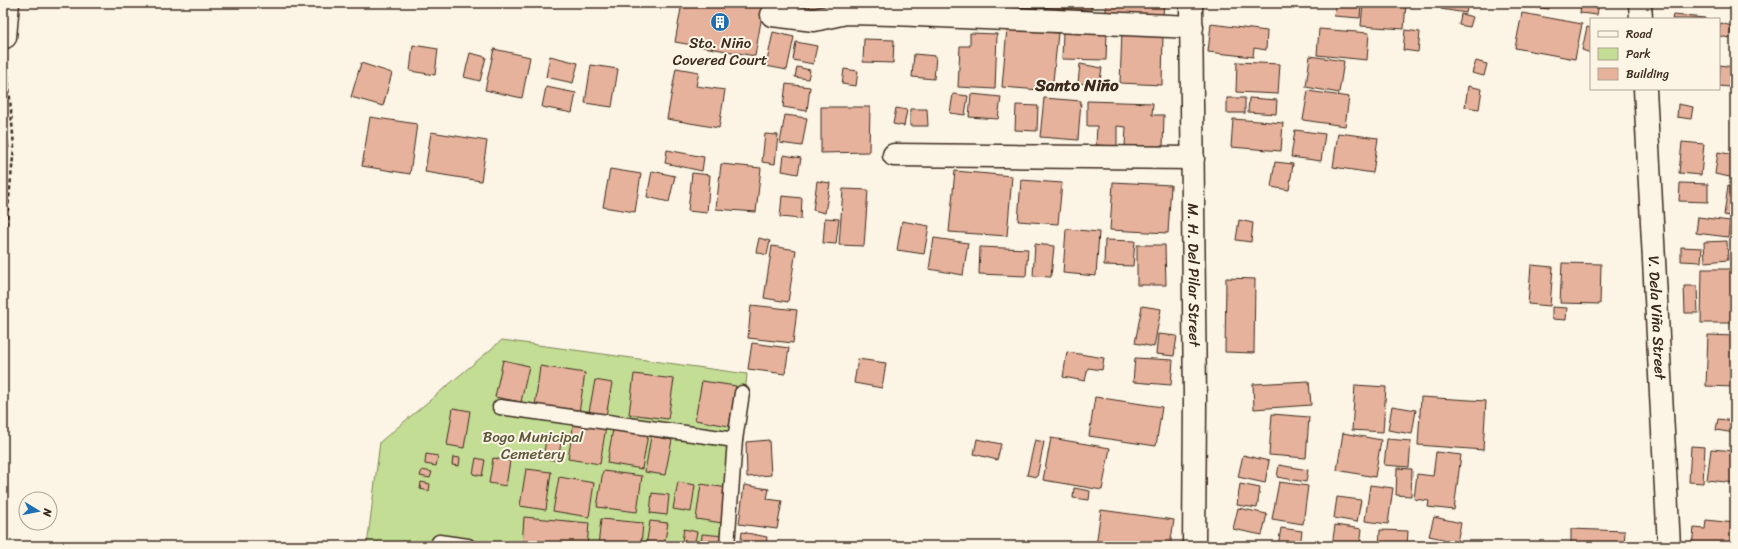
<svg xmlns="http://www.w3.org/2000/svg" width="1738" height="549" viewBox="0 0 1738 549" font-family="Sriracha,sans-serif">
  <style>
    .green { fill: #c3de94; stroke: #7f8459 }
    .building { fill: #e7b29b; stroke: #3b2a1e }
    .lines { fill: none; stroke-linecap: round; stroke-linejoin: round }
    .service-casing { stroke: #3b2a1e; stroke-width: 17 }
    .minor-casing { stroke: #3b2a1e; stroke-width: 25 }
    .tertiary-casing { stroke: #3b2a1e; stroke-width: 25 }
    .secondary-casing { stroke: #3b2a1e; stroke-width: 25 }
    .path { stroke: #3b2a1e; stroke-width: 2.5; stroke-dasharray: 4 3; stroke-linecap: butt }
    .service { stroke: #fcf5e5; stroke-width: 14 }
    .minor { stroke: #fcf5e5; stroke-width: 22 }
    .tertiary { stroke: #fcf5e5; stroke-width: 22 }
    .secondary { stroke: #fcf5e5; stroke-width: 22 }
    .labels { text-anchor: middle; stroke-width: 4; stroke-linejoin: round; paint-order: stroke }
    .poi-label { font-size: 15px; fill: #3b2a1e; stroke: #fcf5e5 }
    .street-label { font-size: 15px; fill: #3b2a1e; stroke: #fcf5e5 }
    .park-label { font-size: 15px; fill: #5d573c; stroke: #fcf5e5 }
    .quarter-label { font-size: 17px; font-weight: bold; fill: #3b2a1e; stroke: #fcf5e5 }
  </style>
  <rect width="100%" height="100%" fill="#fcf5e5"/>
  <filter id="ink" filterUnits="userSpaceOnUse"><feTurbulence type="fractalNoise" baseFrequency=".025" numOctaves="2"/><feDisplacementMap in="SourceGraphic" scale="8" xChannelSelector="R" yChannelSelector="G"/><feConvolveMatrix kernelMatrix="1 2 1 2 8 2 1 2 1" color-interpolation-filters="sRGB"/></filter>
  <g filter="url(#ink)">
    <path class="green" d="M502 340 747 374 730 546H367L380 442Z"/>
    <g class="building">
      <path d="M682 3H764L755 56 675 42Z"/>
      <path d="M810 3H833L830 12 809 7Z"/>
      <path d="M950 3H996L995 14 950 10Z"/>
      <path d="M1018 3H1092L1091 10 1018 6Z"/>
      <path d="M1106 3H1164L1163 15 1106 12Z"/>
      <path d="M1336 3H1361L1360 18 1334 16Z"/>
      <path d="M1363 3H1406L1404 29 1361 26Z"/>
      <path d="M1442 3H1468L1466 13 1441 9Z"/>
      <path d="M1533 3H1550L1549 9 1532 7Z"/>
      <path d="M1581 3H1599L1597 15 1580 13Z"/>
      <path d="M1670 3H1687V6L1670 7Z"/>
      <path d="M1522 13 1582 24 1575 59 1515 48Z"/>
      <path d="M1461 14 1473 17 1470 27 1459 25Z"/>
      <path d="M1673 15 1705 18V19H1672Z"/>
      <path d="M1720 23 1732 26 1729 38 1719 36Z"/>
      <path d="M1211 24 1267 31 1266 50 1254 48 1253 57 1208 52Z"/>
      <path d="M1587 27 1591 28V53L1582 50Z"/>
      <path d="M1007 28 1058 33 1052 91 1002 87Z"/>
      <path d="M1319 29 1369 33 1367 60 1317 55Z"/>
      <path d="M1405 30 1420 32 1418 52 1403 50Z"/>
      <path d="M1063 31 1107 32 1106 60 1062 59Z"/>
      <path d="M1122 31 1163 33 1162 85 1120 83Z"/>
      <path d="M773 32 794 37 787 70 766 66Z"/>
      <path d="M1735 32V53H1732Z"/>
      <path d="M970 33 997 34 995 89 958 87 960 46H970Z"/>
      <path d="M864 39 894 40 893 63 863 62Z"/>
      <path d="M796 42 817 46 813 64 793 60Z"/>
      <path d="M413 45 438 49 435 75 410 71Z"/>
      <path d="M494 49 530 57 522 98 485 90Z"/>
      <path d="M470 53 486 57 480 81 464 77Z"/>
      <path d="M914 54 936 56 934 79 912 77Z"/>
      <path d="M550 56 578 63 573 83 546 77Z"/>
      <path d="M1310 56 1344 61 1339 93 1306 87Z"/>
      <path d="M1476 61 1487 64 1484 76 1472 73Z"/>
      <path d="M1237 62 1280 64 1278 94 1236 92Z"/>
      <path d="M361 63 392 73 383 106 351 97Z"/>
      <path d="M1080 64 1102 68 1099 86 1078 83Z"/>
      <path d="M591 65 618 69 612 107 585 103Z"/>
      <path d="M1720 65 1733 67 1730 87 1719 86Z"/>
      <path d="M797 67 810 70 808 79 795 77Z"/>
      <path d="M676 68 699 72 696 86 725 90 719 128 667 119Z"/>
      <path d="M844 69 858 71 856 86 842 84Z"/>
      <path d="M786 84 810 87 807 111 783 107Z"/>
      <path d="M1468 86 1482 89 1479 109 1465 107Z"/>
      <path d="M546 87 576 93 572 113 542 107Z"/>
      <path d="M1308 91 1349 97 1345 126 1303 120Z"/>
      <path d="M953 94 968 96 965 115 950 113Z"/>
      <path d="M971 94 1001 97 998 119 969 117Z"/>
      <path d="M1044 98 1081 101 1078 140 1040 137Z"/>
      <rect x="1227" y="98" width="18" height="15"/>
      <path d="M1249 98 1277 100 1276 114 1248 112Z"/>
      <path d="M1087 101 1153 103 1152 115H1164L1163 147 1125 146 1126 127 1117 126V146L1096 145 1097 126H1087Z"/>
      <path d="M1678 104 1693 107 1691 119 1677 117Z"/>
      <path d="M1016 105 1038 106 1037 131 1015 130Z"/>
      <path d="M821 107H870L869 152 821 153Z"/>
      <path d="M896 108 907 110 904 126 893 124Z"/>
      <path d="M910 109H927L928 126H910Z"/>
      <path d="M785 115 807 118 802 146 780 143Z"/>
      <path d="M370 117 417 124 410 174 362 166Z"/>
      <path d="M1233 119 1283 123 1281 151 1231 147Z"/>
      <path d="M5 122 9 148 3 149V123Z"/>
      <path d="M1295 130 1325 134 1321 161 1291 157Z"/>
      <path d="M431 132 487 141 481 181 425 172Z"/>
      <path d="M1338 133 1378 138 1373 173 1333 167Z"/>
      <path d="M765 134 778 135 775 164 762 162Z"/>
      <path d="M1682 142 1704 144 1701 175 1679 173Z"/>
      <path d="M667 150 704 157 702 171 665 163Z"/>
      <path d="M1718 152 1735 155V178L1715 174Z"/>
      <path d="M784 155 801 158 798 174 782 171Z"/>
      <path d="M1275 162 1293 164 1289 190 1271 187Z"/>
      <path d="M721 164 761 168 756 212 716 209Z"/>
      <path d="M610 169 641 174 635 212 603 207Z"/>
      <path d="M652 171 675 176 669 202 647 197Z"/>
      <path d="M955 171 1012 176 1007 236 949 232Z"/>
      <path d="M692 173 710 175 707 213 688 211Z"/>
      <path d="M1021 180 1062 183 1058 224 1018 221Z"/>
      <path d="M817 181 830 183 825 213 813 210Z"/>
      <path d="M1113 182 1171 185 1168 233 1110 230Z"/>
      <path d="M1680 183 1708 184V202L1679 201Z"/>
      <path d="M1728 186 1735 187V217L1724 215Z"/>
      <path d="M843 189 868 190 864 246 839 245Z"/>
      <path d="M782 196 802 198 801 219 780 217Z"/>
      <path d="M1698 217 1730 221 1728 237 1696 233Z"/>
      <path d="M825 218 839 219 836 244 823 243Z"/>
      <path d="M1239 220 1253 223 1251 242 1236 240Z"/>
      <path d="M902 221 929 226 924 254 897 250Z"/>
      <path d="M1066 229 1099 232 1096 276 1063 273Z"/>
      <path d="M759 238 770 241 767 255 756 252Z"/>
      <path d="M934 238 968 243 963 275 929 269Z"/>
      <path d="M1105 240 1135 241 1133 266 1104 265Z"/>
      <path d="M1727 241 1728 260 1705 262 1704 242Z"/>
      <path d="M1035 244 1054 246 1051 277 1033 276Z"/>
      <path d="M1137 245H1165L1166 285H1137Z"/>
      <path d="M772 246 796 250 788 302 764 298Z"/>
      <path d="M980 247 1028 249 1026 276 979 274Z"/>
      <path d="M1681 247 1702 248 1701 262 1681 261Z"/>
      <path d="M1562 263 1601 264 1600 304 1560 303Z"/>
      <path d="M1531 265 1553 267 1550 306 1528 304Z"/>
      <path d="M1702 269H1735V323H1701Z"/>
      <path d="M1226 278 1255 279 1254 353 1225 352Z"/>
      <path d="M1684 286H1697L1698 313H1685Z"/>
      <path d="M751 305 797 310 793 343 748 338Z"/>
      <path d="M1142 306 1161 309 1154 347 1135 343Z"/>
      <path d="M1552 307 1567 308 1566 320 1552 319Z"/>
      <path d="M1158 334 1177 336 1174 356 1156 354Z"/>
      <path d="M1708 335 1735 336V387L1706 386Z"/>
      <path d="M752 343 789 348 785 374 748 369Z"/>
      <path d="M1067 352 1104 358 1102 370 1088 368 1085 381 1063 377Z"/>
      <path d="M1135 358 1173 360 1171 385 1133 382Z"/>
      <path d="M858 359 886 363 882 388 854 383Z"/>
      <path d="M503 360 529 366 521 402 495 397Z"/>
      <path d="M540 366 585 373 579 413 535 407Z"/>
      <path d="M634 374 674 379 668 419 629 414Z"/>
      <path d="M595 380 612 383 606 416 589 412Z"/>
      <path d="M702 381 736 386 729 426 695 420Z"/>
      <path d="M1309 381 1311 405 1254 409 1253 384Z"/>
      <path d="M1355 385 1386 387 1383 432 1352 430Z"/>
      <path d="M1095 397 1162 407 1156 446 1089 436Z"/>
      <path d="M1421 397 1486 401 1483 450 1418 445Z"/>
      <path d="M1392 406 1416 410 1412 434 1388 430Z"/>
      <path d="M453 408 470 411 464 448 447 445Z"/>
      <path d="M1272 414 1309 417 1306 458 1269 455Z"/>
      <path d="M1718 419 1735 421V433L1716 430Z"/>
      <path d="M574 421 606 426 600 464 568 459Z"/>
      <path d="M613 429 648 434 642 469 607 463Z"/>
      <path d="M1343 433 1381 440 1375 477 1337 470Z"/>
      <path d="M547 434 562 437 558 461 543 458Z"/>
      <path d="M651 436 672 440 665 475 645 472Z"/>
      <path d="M1051 438 1110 448 1102 490 1043 480Z"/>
      <path d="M977 439 1001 444 997 460 974 454Z"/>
      <path d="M1387 439 1411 441 1409 467 1384 465Z"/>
      <path d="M769 440 771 475 747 477 746 442Z"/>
      <path d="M1035 440 1044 442 1037 477 1027 475Z"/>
      <path d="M1691 446 1705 447 1703 483 1689 482Z"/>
      <path d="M1711 449 1735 451V483L1707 480Z"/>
      <path d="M1436 452 1461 455 1454 510 1428 507 1429 501 1414 499 1417 474 1433 476Z"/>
      <path d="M426 454 438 456 436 466 425 464Z"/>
      <path d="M1243 455 1269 461 1265 483 1238 477Z"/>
      <path d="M453 457 460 458 459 466 452 465Z"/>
      <path d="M476 458 485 460 482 476 473 474Z"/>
      <path d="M493 458 510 461 506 486 489 483Z"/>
      <path d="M1279 465 1308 470 1306 482 1277 477Z"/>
      <path d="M1397 468 1412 469 1411 496 1396 495Z"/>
      <path d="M526 469 551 472 546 510 520 506Z"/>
      <path d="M422 470 432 472 430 478 420 476Z"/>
      <path d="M603 471 642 476 637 512 597 507Z"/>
      <path d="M559 477 594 483 589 517 553 511Z"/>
      <path d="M421 482 430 484 429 491 420 489Z"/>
      <path d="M678 482 695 485 691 512 673 509Z"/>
      <path d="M1279 482 1308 486 1303 524 1272 519Z"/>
      <path d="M701 484 728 488 722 523 696 519Z"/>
      <path d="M1240 484 1260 488 1257 508 1237 505Z"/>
      <path d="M744 485 769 489 767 499 782 501 777 529 739 524Z"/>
      <path d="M1370 485 1393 488 1388 524 1365 521Z"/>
      <path d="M1074 488 1090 491 1089 500 1073 498Z"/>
      <path d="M652 493 669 495 667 515 650 513Z"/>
      <path d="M1337 497 1361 500 1357 522 1334 518Z"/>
      <path d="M1238 508 1267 514 1262 535 1233 529Z"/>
      <path d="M1101 510 1174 520 1170 546H1096Z"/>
      <path d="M524 517 589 523 587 546H522Z"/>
      <path d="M1434 517 1461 523 1457 542 1429 536Z"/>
      <path d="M601 519 643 523 641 546H598Z"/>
      <path d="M1706 520 1735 523V546H1692L1694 528 1705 529Z"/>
      <path d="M650 521 668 523 664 546H646Z"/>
      <path d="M1335 525 1362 529 1360 546H1332Z"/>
      <path d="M1281 528 1302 531 1300 546H1278Z"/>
      <path d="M684 529 697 532 694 546H681Z"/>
      <path d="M1571 529 1625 531 1624 546H1571Z"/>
      <path d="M1380 530 1408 531 1407 546H1379Z"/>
      <path d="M742 532 767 537 766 546H740Z"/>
      <path d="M702 534 725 536 724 546H701Z"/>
      <path d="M1428 543 1449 546H1427Z"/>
    </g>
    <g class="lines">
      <g class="service-casing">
        <g id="service">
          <path d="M500 407 735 440"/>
          <path d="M439 542 468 546"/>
          <path d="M727 546 735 440 742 393"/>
        </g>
      </g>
      <g class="minor-casing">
        <g id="minor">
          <path d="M772 15 814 20 846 13 894 14 1192 27"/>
          <path d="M5 37 8 3"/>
          <path d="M894 155 1193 158"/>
        </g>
      </g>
      <g class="tertiary-casing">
        <g id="tertiary">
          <path id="s1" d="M1191 3 1195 402 1194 546"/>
        </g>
      </g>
      <g class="secondary-casing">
        <g id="secondary">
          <path d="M1640 3 1641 19"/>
          <path id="s2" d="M1645 89 1669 546"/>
        </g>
      </g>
      <path class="path" d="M3 260 14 147 7 63"/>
      <use href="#service" class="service"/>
      <use href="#minor" class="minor"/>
      <use href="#tertiary" class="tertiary"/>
      <use href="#secondary" class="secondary"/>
    </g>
  </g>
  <defs>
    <g id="building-disc" transform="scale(1)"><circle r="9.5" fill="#1f6fb2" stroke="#fcf5e5"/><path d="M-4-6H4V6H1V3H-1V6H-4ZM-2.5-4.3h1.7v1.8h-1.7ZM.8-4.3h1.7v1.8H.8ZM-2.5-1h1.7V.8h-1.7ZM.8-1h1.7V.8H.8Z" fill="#fff"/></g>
  </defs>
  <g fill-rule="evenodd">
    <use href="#building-disc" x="720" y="22"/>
  </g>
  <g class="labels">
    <g class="poi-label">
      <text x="720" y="48">Sto. Niño<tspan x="720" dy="17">Covered Court</tspan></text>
    </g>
    <g class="street-label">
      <text dy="5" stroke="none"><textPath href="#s1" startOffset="272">M. H. Del Pilar Street</textPath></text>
      <text dy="5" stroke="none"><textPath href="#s2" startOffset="229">V. Dela Viña Street</textPath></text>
    </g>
    <g class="park-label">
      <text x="533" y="442">Bogo Municipal<tspan x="533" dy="17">Cemetery</tspan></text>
    </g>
    <g class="quarter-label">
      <text x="1077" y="91">Santo Niño</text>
    </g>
  </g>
  <rect width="1738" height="549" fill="none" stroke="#fcf5e5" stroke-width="16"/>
  <rect x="8" y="8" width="1722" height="533" fill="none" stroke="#3b2a1e" stroke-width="1.5" filter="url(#ink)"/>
  <rect x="1590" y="18" width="130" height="72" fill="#fcf5e5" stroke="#afa495"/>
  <rect x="1598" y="31" width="20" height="6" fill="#fcf5e5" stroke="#afa495"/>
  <text x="1626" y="38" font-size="12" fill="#3b2a1e">Road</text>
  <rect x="1598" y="48" width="20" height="12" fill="#c3de94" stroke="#afa495"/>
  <text x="1626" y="58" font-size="12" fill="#3b2a1e">Park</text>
  <rect x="1598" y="68" width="20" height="12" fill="#e7b29b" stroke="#afa495"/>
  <text x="1626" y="78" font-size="12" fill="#3b2a1e">Building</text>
  <g transform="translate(38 511) rotate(100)"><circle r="19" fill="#fcf5e5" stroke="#afa495"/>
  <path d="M0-3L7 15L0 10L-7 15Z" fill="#1f6fb2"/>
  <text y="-6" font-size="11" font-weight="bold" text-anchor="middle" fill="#3b2a1e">N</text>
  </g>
</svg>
